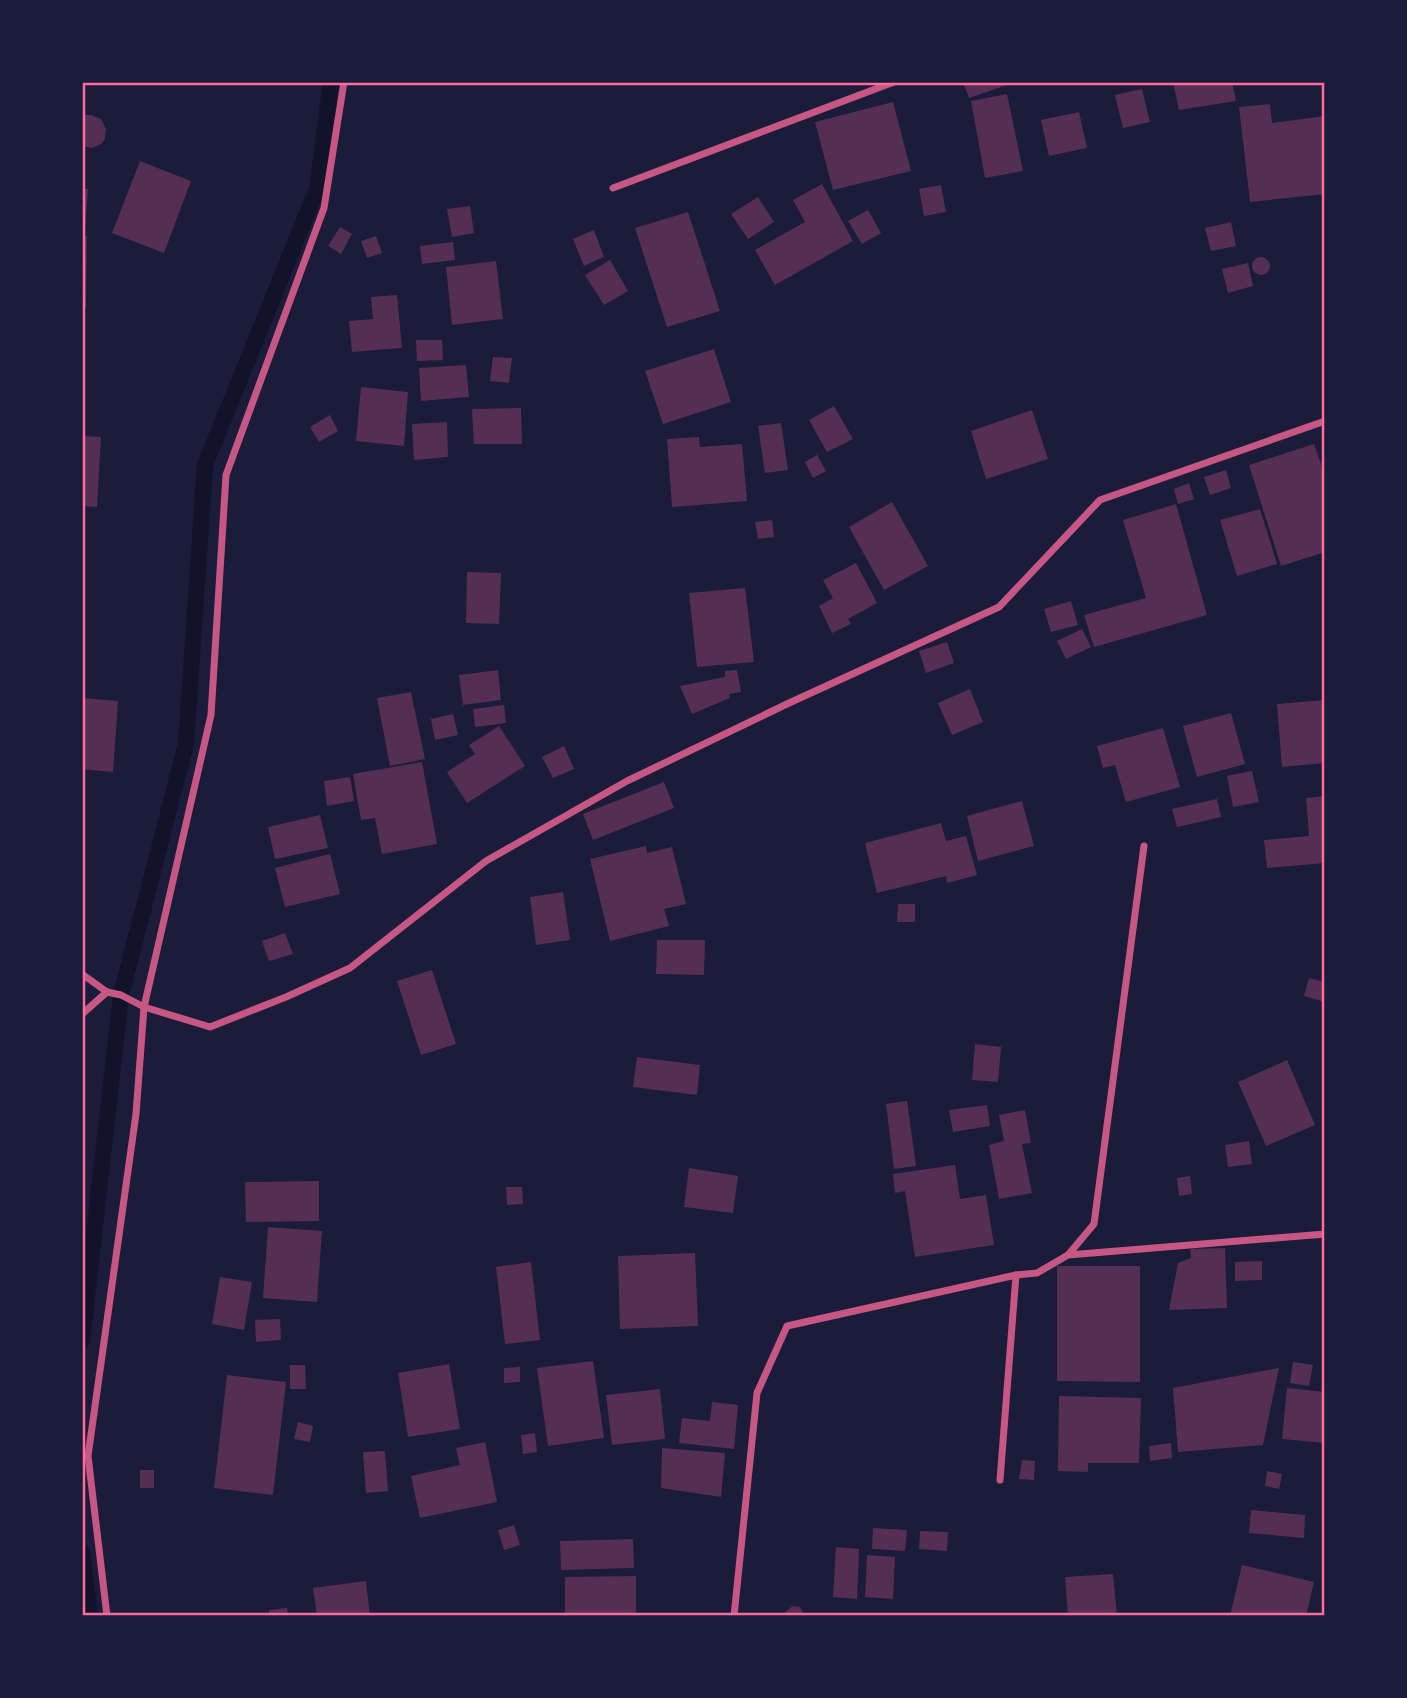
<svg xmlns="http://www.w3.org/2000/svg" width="1407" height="1698" viewBox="0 0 1407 1698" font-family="'Titillium Web',sans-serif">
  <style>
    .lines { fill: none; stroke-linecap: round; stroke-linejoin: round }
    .stream { stroke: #12122b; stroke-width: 16 }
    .building { fill: #542f53 }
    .minor { stroke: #c65784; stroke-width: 7 }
    .neatline { fill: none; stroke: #ff6b9d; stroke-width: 2.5 }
  </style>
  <rect width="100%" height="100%" fill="#1b1b3a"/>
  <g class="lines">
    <g class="stream">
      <path d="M82 1341 121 995 186 744 205 465 317 189 331 82"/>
      <path d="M82 1552 90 1616"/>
    </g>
  </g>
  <g class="building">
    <path d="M963 82H1006L1007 85 969 98Z"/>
    <path d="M1173 82H1232L1236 101 1179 110Z"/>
    <path d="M1142 89 1150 122 1123 128 1115 95Z"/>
    <path d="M1007 94 1023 171 985 178 971 101Z"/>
    <path d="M893 102 911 171 833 190 815 122Z"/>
    <path d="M1270 104 1272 123 1325 116V194L1250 202 1239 107Z"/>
    <path d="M1079 112 1087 148 1049 156 1041 120Z"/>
    <path d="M85 115H91L101 119 106 129 105 139 101 144 92 148 82 146V116Z"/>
    <path d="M140 161 191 181 164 253 112 233Z"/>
    <path d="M822 184 853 241 775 285 755 250 805 222 793 200Z"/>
    <path d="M941 185 946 212 924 216 919 189Z"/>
    <path d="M82 189H88L85 231H82Z"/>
    <path d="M758 197 774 222 748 239 731 214Z"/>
    <path d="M470 206 474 233 452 237 447 209Z"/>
    <path d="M868 210 881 233 862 244 848 221Z"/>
    <path d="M688 212 720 311 667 327 635 228Z"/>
    <path d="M1231 222 1236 246 1211 251 1205 228Z"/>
    <path d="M340 227 352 234 341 254 328 246Z"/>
    <path d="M594 230 604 257 584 266 573 239Z"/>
    <path d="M82 236H87L86 308H82Z"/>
    <path d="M376 236 382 253 367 258 361 241Z"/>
    <path d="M453 242 455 260 422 264 420 246Z"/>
    <circle cx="1261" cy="266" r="9"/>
    <path d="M610 260 628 291 604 305 585 275Z"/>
    <path d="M496 261 503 319 452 325 446 267Z"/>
    <path d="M1248 263 1253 286 1228 293 1222 269Z"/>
    <path d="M397 295 402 348 352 352 349 321 373 319 371 297Z"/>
    <path d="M416 340H442L443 360 417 361Z"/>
    <path d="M714 349 731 402 663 424 645 371Z"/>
    <path d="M493 357 512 358 509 383 490 381Z"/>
    <path d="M466 365 469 397 421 401 419 368Z"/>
    <path d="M361 387 408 392 404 446 356 441Z"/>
    <path d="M834 406 853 439 827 452 809 420Z"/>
    <path d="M521 408 522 444H474L472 409Z"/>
    <path d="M1032 410 1048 459 986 479 971 431Z"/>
    <path d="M330 415 338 431 319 442 310 427Z"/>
    <path d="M447 422 448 457 414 460 412 424Z"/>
    <path d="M781 423 788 470 765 473 758 426Z"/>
    <path d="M82 436 101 437 97 507 82 506Z"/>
    <path d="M699 437 700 447 742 444 747 501 672 507 667 439Z"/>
    <path d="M1314 444 1325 476V552L1281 566 1249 465Z"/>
    <path d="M817 455 826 471 813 478 805 462Z"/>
    <path d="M1226 470 1231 488 1210 495 1204 477Z"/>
    <path d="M1189 483 1194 499 1178 504 1174 489Z"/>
    <path d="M892 502 928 566 884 590 849 527Z"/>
    <path d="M1176 504 1207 615 1094 647 1084 615 1146 598 1123 520Z"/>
    <path d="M1260 509 1277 564 1237 576 1220 520Z"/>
    <path d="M772 520 774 537 758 539 755 522Z"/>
    <path d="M856 563 877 603 848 619 851 624 832 633 819 606 833 598 823 580Z"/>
    <path d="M467 572 501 573 499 624 466 623Z"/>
    <path d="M745 588 754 662 697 667 689 593Z"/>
    <path d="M1071 601 1078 625 1051 632 1044 609Z"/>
    <path d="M1082 629 1091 647 1066 659 1057 641Z"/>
    <path d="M947 642 954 663 926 673 919 651Z"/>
    <path d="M498 670 501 700 463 705 459 675Z"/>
    <path d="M737 670 741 692 729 694 730 698 692 714 680 686 725 677V671Z"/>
    <path d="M970 689 983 722 952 735 938 703Z"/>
    <path d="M411 692 425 759 390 766 377 698Z"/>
    <path d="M82 698 118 701 113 772 82 769Z"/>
    <path d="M1325 700V763L1282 767 1277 704Z"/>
    <path d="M504 705 506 723 475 727 473 709Z"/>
    <path d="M1231 713 1245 764 1197 777 1183 726Z"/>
    <path d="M453 714 458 735 435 740 431 719Z"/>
    <path d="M499 726 525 766 467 803 447 772 475 754 469 745Z"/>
    <path d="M1163 728 1180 787 1126 802 1115 765 1103 768 1097 746Z"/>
    <path d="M564 746 574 769 553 778 542 757Z"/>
    <path d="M422 762 437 844 382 854 375 818 361 820 353 774Z"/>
    <path d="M1252 771 1259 802 1233 807 1227 776Z"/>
    <path d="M350 777 354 801 327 806 324 781Z"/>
    <path d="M664 782 674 808 593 840 583 814Z"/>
    <path d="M1325 796V863L1267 868 1264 840 1309 836 1306 798Z"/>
    <path d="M1217 799 1221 817 1177 827 1172 809Z"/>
    <path d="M1022 801 1034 846 978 861 967 816Z"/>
    <path d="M320 815 328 848 275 859 268 827Z"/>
    <path d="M941 823 946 841 966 836 977 875 947 883 946 876 877 893 865 843Z"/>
    <path d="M646 846 647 853 672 847 686 904 664 909 669 926 610 941 590 859Z"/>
    <path d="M330 854 340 894 285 907 275 868Z"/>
    <path d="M563 892 570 940 536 945 530 897Z"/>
    <path d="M898 904H915V922H897Z"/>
    <path d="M285 933 293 954 269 961 262 941Z"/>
    <path d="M657 940H705L704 975 656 974Z"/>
    <path d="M432 970 456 1044 421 1055 397 981Z"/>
    <path d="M1309 978 1325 982V1002L1304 996Z"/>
    <path d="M975 1044 1001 1047 998 1082 972 1080Z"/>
    <path d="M637 1057 700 1065 697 1095 633 1087Z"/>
    <path d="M1287 1060 1315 1125 1266 1146 1238 1082Z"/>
    <path d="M907 1101 916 1166 894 1169 886 1104Z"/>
    <path d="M987 1105 990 1126 953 1132 949 1110Z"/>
    <path d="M1025 1110 1031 1143 1022 1144 1032 1193 999 1199 989 1145 1004 1141 999 1115Z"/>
    <path d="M1249 1141 1252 1164 1228 1167 1225 1145Z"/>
    <path d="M955 1165 960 1199 986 1195 994 1245 915 1257 905 1191 895 1193 893 1174Z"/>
    <path d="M689 1168 738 1176 733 1213 684 1207Z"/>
    <path d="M1190 1176 1192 1194 1179 1196 1177 1178Z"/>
    <path d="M319 1181V1221L246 1222 245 1182Z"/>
    <path d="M506 1187H522L523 1204 507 1205Z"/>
    <path d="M268 1227 322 1231 317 1302 263 1298Z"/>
    <path d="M1225 1248 1227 1308 1169 1310 1178 1263 1191 1258 1190 1249Z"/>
    <path d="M695 1253 698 1326 620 1329 618 1256Z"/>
    <path d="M1262 1261V1280L1235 1281V1262Z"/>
    <path d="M531 1262 540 1340 505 1344 496 1267Z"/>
    <path d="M1057 1266H1140V1382L1057 1381Z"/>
    <path d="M220 1277 252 1282 244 1330 212 1324Z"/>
    <path d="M280 1319 281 1340 256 1342 255 1320Z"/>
    <path d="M593 1361 604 1438 548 1446 537 1368Z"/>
    <path d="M1293 1362 1313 1365 1309 1386 1290 1383Z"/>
    <path d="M449 1364 460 1429 408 1437 398 1373Z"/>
    <path d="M290 1365H305L306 1389H290Z"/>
    <path d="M520 1367V1382L504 1383V1368Z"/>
    <path d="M1279 1368 1263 1445 1178 1452 1173 1388Z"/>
    <path d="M227 1375 286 1382 273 1495 214 1488Z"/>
    <path d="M1287 1388 1325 1392V1443L1282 1439Z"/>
    <path d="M660 1389 665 1439 612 1445 606 1395Z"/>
    <path d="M1059 1396 1141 1398 1139 1463H1088V1472L1058 1471Z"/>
    <path d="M712 1402 738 1405 734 1449 679 1443 682 1418 710 1421Z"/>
    <path d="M298 1422 313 1426 310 1442 294 1439Z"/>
    <path d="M535 1433 537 1452 523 1454 521 1435Z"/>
    <path d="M485 1442 497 1502 420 1518 411 1476 460 1465 456 1448Z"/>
    <path d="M1171 1443 1172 1458 1150 1461 1149 1446Z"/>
    <path d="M662 1448 725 1453 721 1497 661 1488Z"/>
    <path d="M385 1451 388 1491 366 1493 363 1452Z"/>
    <path d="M1022 1460 1035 1461 1034 1480 1019 1479Z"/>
    <rect x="140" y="1470" width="14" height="18"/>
    <path d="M1267 1471 1282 1474 1279 1489 1265 1486Z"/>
    <path d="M1251 1510 1305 1515 1304 1538 1249 1533Z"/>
    <path d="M514 1525 520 1545 504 1550 498 1530Z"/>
    <path d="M873 1528 907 1530 905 1551 872 1549Z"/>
    <path d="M920 1531 948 1532 947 1551 919 1549Z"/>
    <path d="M633 1539 634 1568 561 1570 560 1541Z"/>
    <path d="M836 1547 859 1549 857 1599 833 1597Z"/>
    <path d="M867 1555 895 1557 893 1599 865 1597Z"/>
    <path d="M1242 1565 1314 1582 1306 1616H1230Z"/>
    <path d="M1113 1574 1117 1616H1068L1065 1577Z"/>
    <path d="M636 1576V1616H565V1577Z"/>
    <path d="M366 1581 370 1616H317L313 1588Z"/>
    <path d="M793 1606 800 1607 805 1616H784L785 1612Z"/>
    <path d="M287 1608 288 1616H269V1610Z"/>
  </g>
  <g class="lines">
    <g class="minor">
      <path d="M613 188 894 82"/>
      <path d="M82 974 107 992 121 995 144 1007 210 1027 286 997 350 968 486 861 627 781 789 703 999 607 1100 500 1325 421"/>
      <path d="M82 1014 107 992"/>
      <path d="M1068 1255 1094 1224 1144 846"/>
      <path d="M1000 1480 1016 1275"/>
      <path d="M107 1616 88 1456 136 1114 144 1007 211 715 226 475 324 208 344 82"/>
      <path d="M734 1616 757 1393 787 1326 1016 1275 1037 1273 1068 1255 1325 1234"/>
    </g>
  </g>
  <rect width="1407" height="1698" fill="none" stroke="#1b1b3a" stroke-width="168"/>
  <rect x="84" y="84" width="1239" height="1530" class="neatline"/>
</svg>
